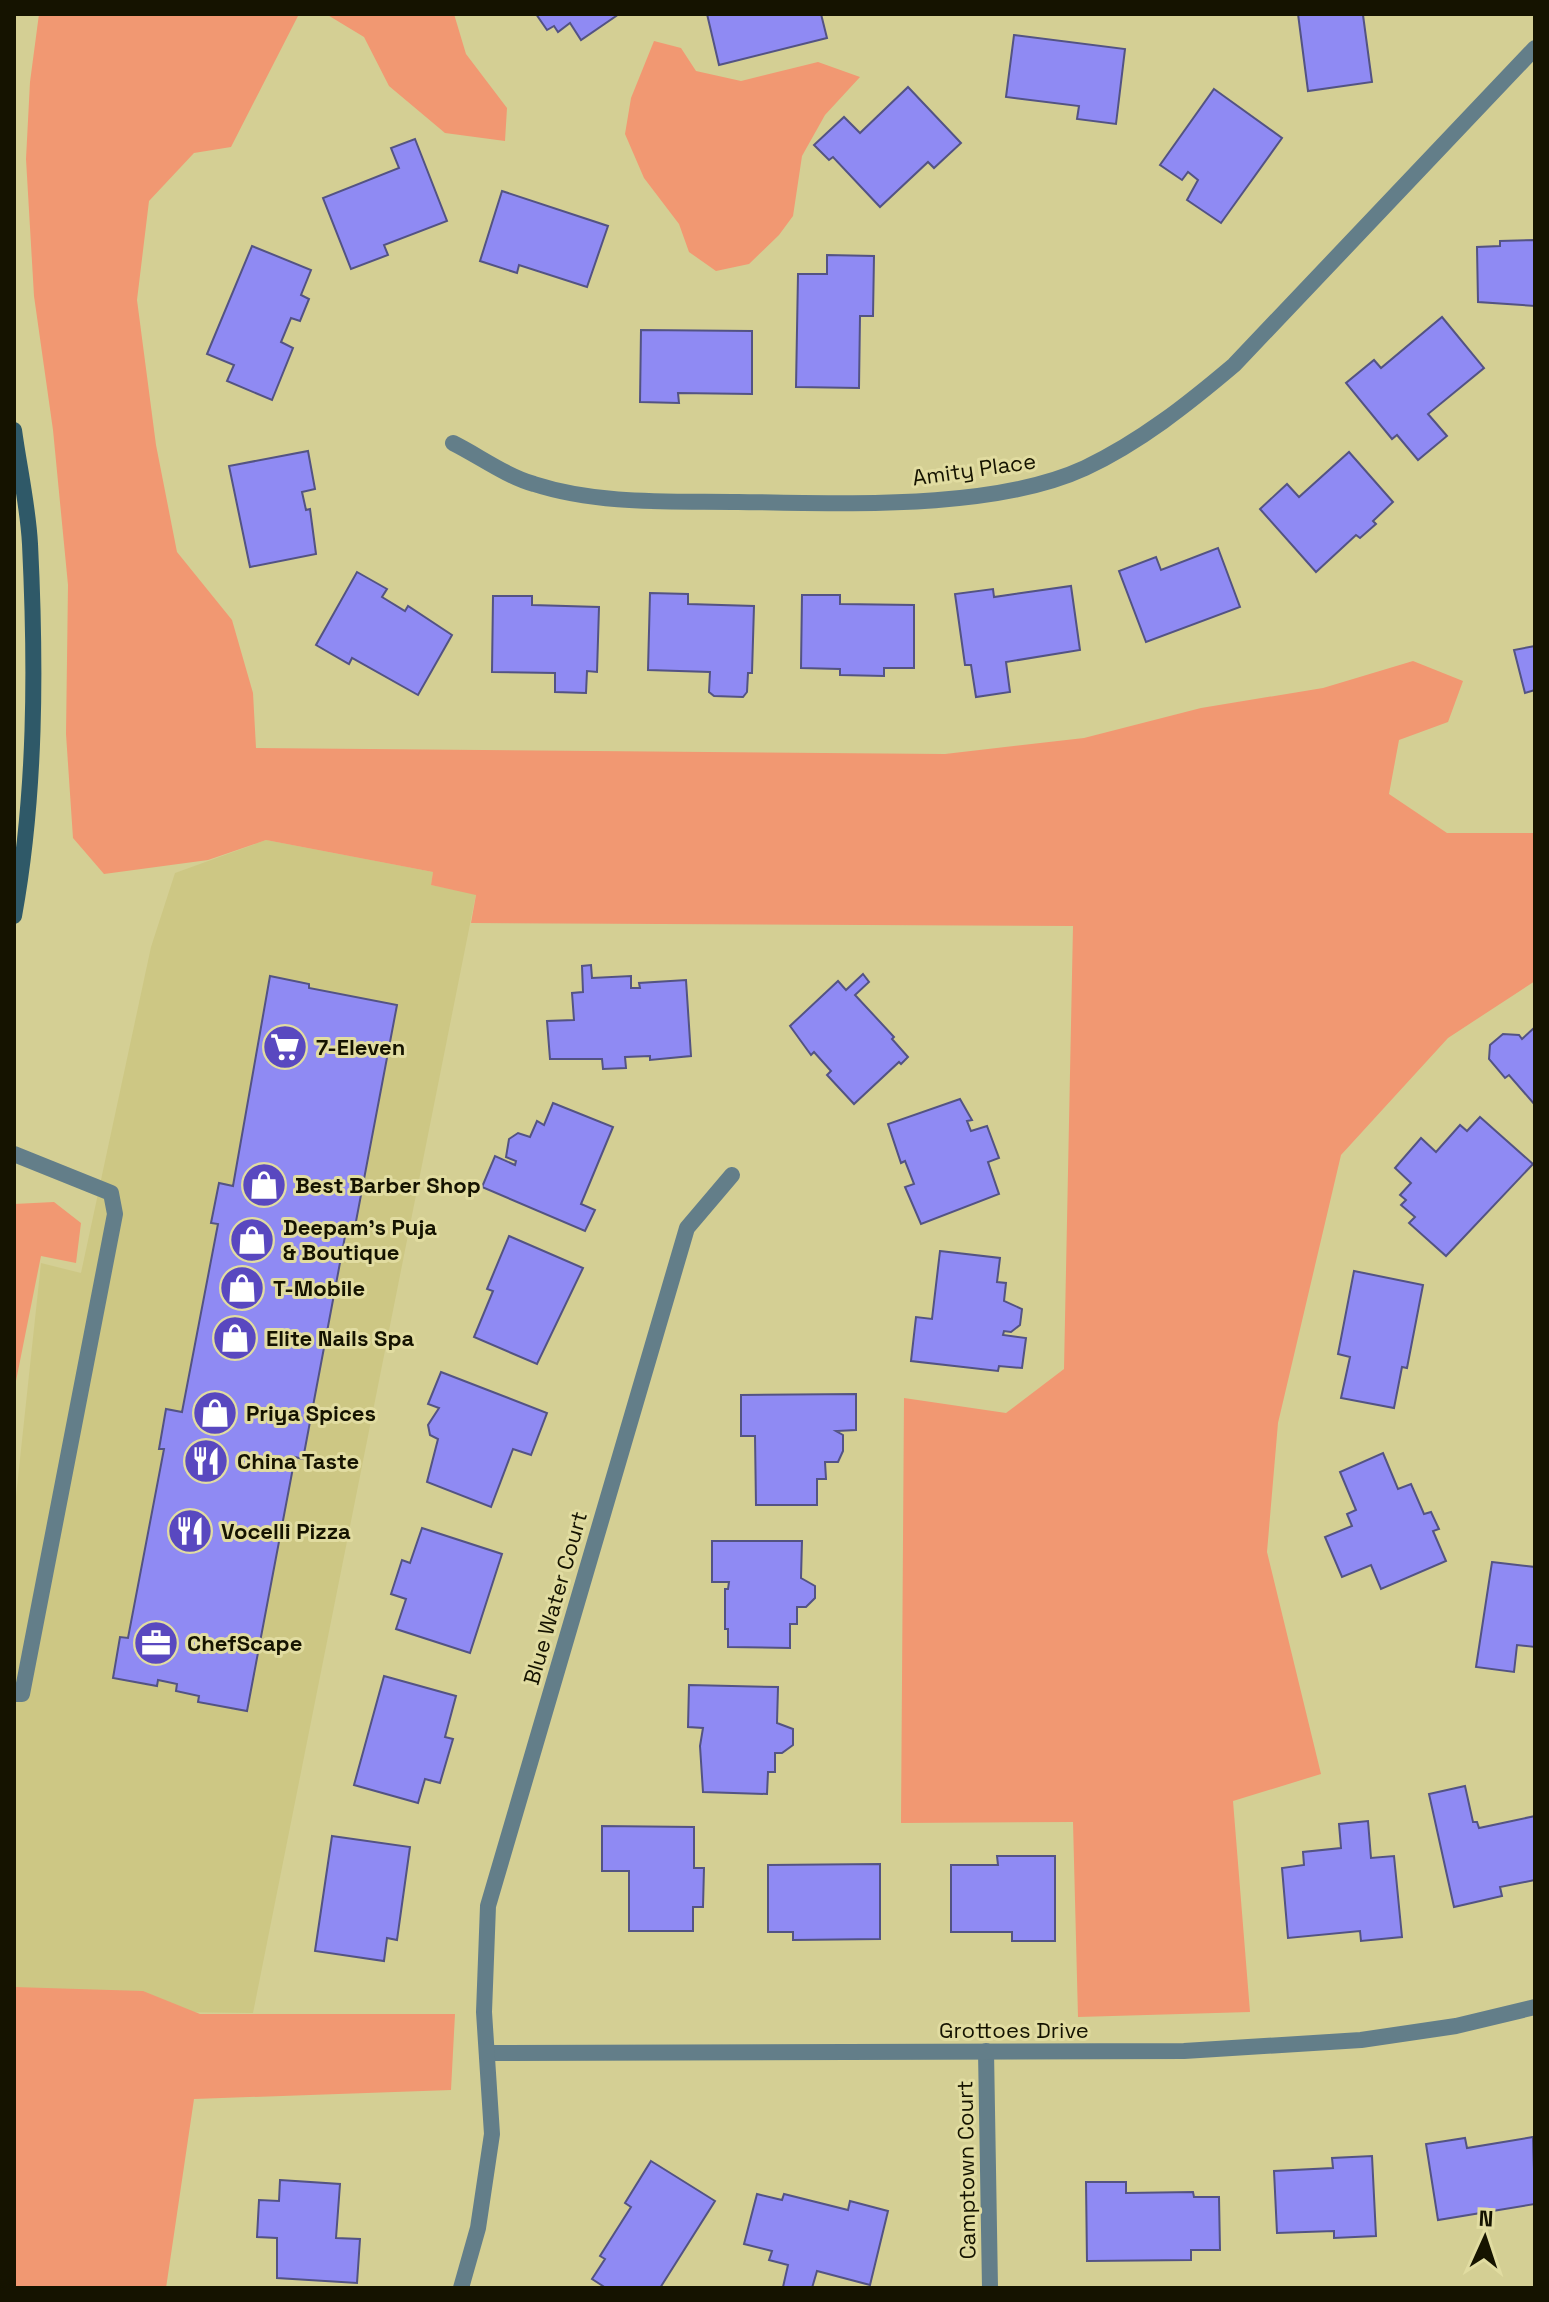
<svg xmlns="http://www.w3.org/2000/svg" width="1549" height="2302" viewBox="0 0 1549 2302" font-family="'Space Grotesk',sans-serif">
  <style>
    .built { fill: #cdc784 }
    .green { fill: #f19872 }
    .building { fill: #8f8af3; stroke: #535383; stroke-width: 2 }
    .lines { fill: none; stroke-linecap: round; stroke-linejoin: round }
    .lane { stroke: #637e89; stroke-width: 16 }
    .street { stroke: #637e89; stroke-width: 16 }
    .secondary { stroke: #2f5968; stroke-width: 16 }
    .labels { text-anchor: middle; stroke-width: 6; stroke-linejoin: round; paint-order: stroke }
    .street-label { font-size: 22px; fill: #151300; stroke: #e1dca1 }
    .poi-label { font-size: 22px; font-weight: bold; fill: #151300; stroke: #e1dca1; text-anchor: start }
  </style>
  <rect width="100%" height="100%" fill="#d4cf94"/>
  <path class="built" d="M266 840 433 872 431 885 476 894 253 2013 14 2010V1515L41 1263 81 1273 151 947 175 873Z"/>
  <g class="green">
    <path d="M39 14H299L231 147 194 153 149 201 137 300 156 445 177 552 232 620 253 693 256 748 945 754 1084 738 1201 708 1323 688 1413 661 1463 681 1448 722 1399 740 1389 794 1447 833H1535V981L1448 1038 1341 1155 1278 1423 1267 1552 1321 1774 1233 1801 1250 2012 1078 2017 1073 1822 901 1823 904 1398 1006 1413 1064 1369 1073 926 471 923 476 895 431 885 433 872 266 840 208 860 104 874 73 838 66 734 68 585 53 430 34 296 26 159 30 82Z"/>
    <path d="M326 14H454L466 54 507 108 505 141 445 133 389 86 364 37Z"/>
    <path d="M654 41 681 48 696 71 741 81 818 62 860 77 825 115 802 156 793 216 779 235 749 264 716 271 689 252 679 224 644 178 625 134 631 98Z"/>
    <path d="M54 1202 81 1223 76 1263 41 1256 14 1391V1204Z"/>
    <path d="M14 1987 143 1991 200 2014H455L451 2090 194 2099 166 2288H14Z"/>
  </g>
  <g class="building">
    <path d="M536 14H619L581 40 570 23 558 32 554 26 547 30Z"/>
    <path d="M707 14H821L827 38 719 65Z"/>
    <path d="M1298 14H1371L1363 15 1372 82 1308 91Z"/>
    <path d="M1014 35 1125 49 1116 124 1077 119 1079 106 1006 97Z"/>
    <path d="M908 87 961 143 934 168 928 162 880 207 833 157 829 160 814 145 844 117 860 133Z"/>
    <path d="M1214 89 1282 138 1221 223 1187 200 1198 180 1188 172 1182 180 1160 165Z"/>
    <path d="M415 139 447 221 384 245 388 255 351 269 323 198 399 168 391 148Z"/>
    <path d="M502 191 608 226 587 287 519 265 517 273 480 261Z"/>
    <path d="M1535 240V306L1478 302 1477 247 1500 246V241Z"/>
    <path d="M252 246 311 270 301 295 309 299 300 321 291 318 281 342 293 348 272 400 227 381 234 365 207 354Z"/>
    <path d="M827 255 874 256 873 316H860L859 388 796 387 798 274H827Z"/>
    <path d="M1442 317 1484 368 1428 414 1447 436 1418 460 1397 435 1392 439 1346 383 1374 360 1381 368Z"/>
    <path d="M641 330 752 331V394L678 393 679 403 640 402Z"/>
    <path d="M308 451 315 489 302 492 306 510 310 509 316 554 250 567 229 466Z"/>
    <path d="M1349 452 1393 502 1373 521 1376 524 1360 538 1356 535 1316 572 1260 509 1287 484 1299 497Z"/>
    <path d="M1218 548 1240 607 1146 642 1119 571 1156 557 1161 570Z"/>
    <path d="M357 572 387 589 382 597 405 611 408 606 452 635 418 695 352 658 349 664 316 645Z"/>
    <path d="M1071 586 1080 650 1006 662 1010 692 976 697 971 665H965L955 594 993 589 994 597Z"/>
    <path d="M650 593 688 594V604L754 606 752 673H748L747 692 743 697 714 696 709 692 710 672 648 670Z"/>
    <path d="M802 595H840V604L914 605V668H884V676L840 675V669L801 668Z"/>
    <path d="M493 596H532V605L599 607 597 672 587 671 586 693 555 692V673L492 672Z"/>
    <path d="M1535 646V690L1525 693 1514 650Z"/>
    <path d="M591 965 592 978 631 976V988H640L639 983 686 980 691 1056 650 1060V1056L625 1057 626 1068 603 1069 602 1059H550L547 1021 574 1020 572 993 583 992 582 966Z"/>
    <path d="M863 974 869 982 855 995 894 1037 892 1039 908 1057 901 1064 899 1062 854 1104 827 1075 831 1071 814 1052 811 1055 790 1026 838 981 846 990Z"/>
    <path d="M270 976 309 984V988L397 1005 354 1232 346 1231 303 1459 295 1457 247 1711 198 1702 199 1696 176 1691 177 1684 158 1680 157 1686 113 1678 120 1637 128 1638 164 1449H159L166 1409 182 1412 218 1224 211 1223 219 1183 233 1186Z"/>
    <path d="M1535 1027V1105L1509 1075 1505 1078 1489 1059 1490 1045 1503 1034 1519 1035 1522 1039Z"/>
    <path d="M960 1099 972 1120 967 1121 971 1131 987 1126 999 1158 988 1162 999 1194 921 1224 905 1187 914 1184 905 1161 901 1163 888 1124Z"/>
    <path d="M553 1103 613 1127 581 1204 595 1210 585 1231 482 1187 495 1156 515 1165 516 1161 506 1157 509 1139 518 1133 530 1137 537 1121 544 1125Z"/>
    <path d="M1480 1117 1533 1164 1446 1256 1409 1223 1415 1217 1401 1205 1406 1200 1400 1195 1411 1183 1395 1168 1421 1138 1436 1152 1460 1125 1467 1131Z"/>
    <path d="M509 1236 583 1268 537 1364 474 1337 493 1291 487 1289Z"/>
    <path d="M940 1251 1000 1258 997 1282 1006 1283 1004 1301 1022 1309 1020 1325 1011 1332 1004 1331 1003 1335 1026 1338 1022 1368 999 1366 998 1371 911 1361 916 1317 932 1319Z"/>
    <path d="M1354 1271 1423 1285 1407 1368 1402 1367 1394 1408 1341 1398 1350 1357 1338 1354Z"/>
    <path d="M441 1372 547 1413 531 1455 513 1449 491 1507 427 1482 438 1439 430 1435 428 1425 439 1408 428 1404Z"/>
    <path d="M856 1394V1430L836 1431 843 1435V1451L838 1462H825L826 1479H817V1505H756L755 1436H741V1395Z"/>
    <path d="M1383 1453 1398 1489 1411 1484 1424 1514 1431 1512 1439 1529 1433 1531 1446 1561 1381 1589 1371 1565 1342 1577 1325 1537 1352 1526 1347 1514 1356 1510 1340 1472Z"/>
    <path d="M422 1528 502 1554 470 1653 396 1629 406 1599 391 1594 402 1560 410 1563Z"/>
    <path d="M712 1541H802L801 1578 815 1586V1598L806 1607H797V1624H790V1648L728 1647V1629H725V1589H728L729 1582H712Z"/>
    <path d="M1492 1562 1535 1567V1647L1517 1645 1514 1672 1476 1667Z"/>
    <path d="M384 1676 456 1696 445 1737 453 1739 440 1783 425 1779 418 1803 354 1785Z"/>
    <path d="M689 1685 778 1687 777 1723 793 1729V1745L782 1753H775V1772H768L767 1794 703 1792 700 1746 703 1728 688 1727Z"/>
    <path d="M1465 1786 1473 1822H1477L1479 1828 1535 1816V1880L1500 1887 1502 1896 1454 1907 1429 1794Z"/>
    <path d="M1368 1821 1371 1858 1394 1856 1402 1937 1361 1941 1360 1931 1288 1938 1282 1868 1304 1865 1303 1852 1341 1848 1339 1824Z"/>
    <path d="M602 1826 694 1827V1868H704L703 1907H693V1931H629V1871H602Z"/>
    <path d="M332 1836 410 1847 397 1940 387 1938 384 1961 315 1951Z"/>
    <path d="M997 1856H1055V1941H1012V1932H951V1865H998Z"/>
    <path d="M880 1864V1939L793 1940V1932H768V1865Z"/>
    <path d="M1533 2137 1535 2204 1438 2220 1426 2144 1465 2138 1467 2148Z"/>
    <path d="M1372 2156 1376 2236 1334 2238V2231L1277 2233 1274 2171 1333 2168 1332 2158Z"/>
    <path d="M651 2161 715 2201 660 2288H606L592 2279 605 2259 600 2256 631 2207 625 2203Z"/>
    <path d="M280 2180 340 2184 336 2238 360 2239 357 2283 277 2278V2238L257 2237 259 2200 279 2201Z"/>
    <path d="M1086 2182H1126V2193L1193 2192 1194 2197H1219L1220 2250H1191V2260L1087 2261Z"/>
    <path d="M757 2194 782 2200 784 2194 848 2210 850 2201 888 2211 870 2285 817 2271 812 2288 783 2287 788 2265 769 2260 772 2251 744 2244Z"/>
  </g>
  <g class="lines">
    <path class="lane" d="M14 1154 111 1193 115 1214 22 1694H14"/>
    <g class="street">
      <path d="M453 443C479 456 506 476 534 484 599 505 671 501 738 502 840 503 992 511 1085 468 1140 442 1188 404 1234 365L1535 48"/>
      <path d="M986 2051 990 2288"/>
      <path d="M489 2053 1184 2051 1361 2040 1456 2026 1535 2007"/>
      <path d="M461 2288 478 2228 492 2134 484 2012 488 1906 687 1228 732 1175"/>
    </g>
    <path class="secondary" d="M14 430C19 467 28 506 30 544 36 667 36 795 14 916"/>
  </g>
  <defs>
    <g id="supermarket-disc" transform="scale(2.3)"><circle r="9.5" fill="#5948c0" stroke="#e1dca1"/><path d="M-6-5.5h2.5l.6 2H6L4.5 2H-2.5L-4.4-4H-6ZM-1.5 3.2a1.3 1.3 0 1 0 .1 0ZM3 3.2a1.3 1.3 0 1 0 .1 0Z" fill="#fff"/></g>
    <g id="shop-disc" transform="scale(2.3)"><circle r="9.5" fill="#5948c0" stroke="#e1dca1"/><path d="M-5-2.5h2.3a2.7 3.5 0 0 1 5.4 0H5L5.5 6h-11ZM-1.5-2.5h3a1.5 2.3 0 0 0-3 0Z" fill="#fff"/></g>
    <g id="restaurant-disc" transform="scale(2.3)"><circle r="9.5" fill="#5948c0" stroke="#e1dca1"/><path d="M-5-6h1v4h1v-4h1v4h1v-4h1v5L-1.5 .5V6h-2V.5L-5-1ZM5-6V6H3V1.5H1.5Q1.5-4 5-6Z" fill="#fff"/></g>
    <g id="office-disc" transform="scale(2.3)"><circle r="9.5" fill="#5948c0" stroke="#e1dca1"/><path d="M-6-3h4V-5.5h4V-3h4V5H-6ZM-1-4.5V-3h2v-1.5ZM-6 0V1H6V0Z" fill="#fff"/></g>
  </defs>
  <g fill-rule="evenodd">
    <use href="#supermarket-disc" x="285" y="1047"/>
    <use href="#shop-disc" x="264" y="1185"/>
    <use href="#shop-disc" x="252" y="1240"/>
    <use href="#shop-disc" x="242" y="1288"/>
    <use href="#shop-disc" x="235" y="1338"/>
    <use href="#shop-disc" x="215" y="1413"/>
    <use href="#restaurant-disc" x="206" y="1461"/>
    <use href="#restaurant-disc" x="190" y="1531"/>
    <use href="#office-disc" x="156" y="1643"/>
  </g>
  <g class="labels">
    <g class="street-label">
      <text transform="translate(974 469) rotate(-8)" y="8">Amity Place</text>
      <text transform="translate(555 1598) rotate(-74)" y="8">Blue Water Court</text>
      <text x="1014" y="2038">Grottoes Drive</text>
      <text transform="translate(966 2170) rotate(-91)" y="8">Camptown Court</text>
    </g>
    <g class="poi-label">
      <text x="316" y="1055">7-Eleven</text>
      <text x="295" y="1193">Best Barber Shop</text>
      <text x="283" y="1235">Deepam's Puja<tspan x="283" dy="25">&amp; Boutique</tspan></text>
      <text x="273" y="1296">T-Mobile</text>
      <text x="266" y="1346">Elite Nails Spa</text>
      <text x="246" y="1421">Priya Spices</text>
      <text x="237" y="1469">China Taste</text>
      <text x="221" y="1539">Vocelli Pizza</text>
      <text x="187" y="1651">ChefScape</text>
    </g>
  </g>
  <rect width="1549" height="2302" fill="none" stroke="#151300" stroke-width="32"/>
  <g transform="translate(1485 2238) rotate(3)" stroke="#e1dca1" stroke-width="6" paint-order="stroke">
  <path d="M0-6L14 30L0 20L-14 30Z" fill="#151300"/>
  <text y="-12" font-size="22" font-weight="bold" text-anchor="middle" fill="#151300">N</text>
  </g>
</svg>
